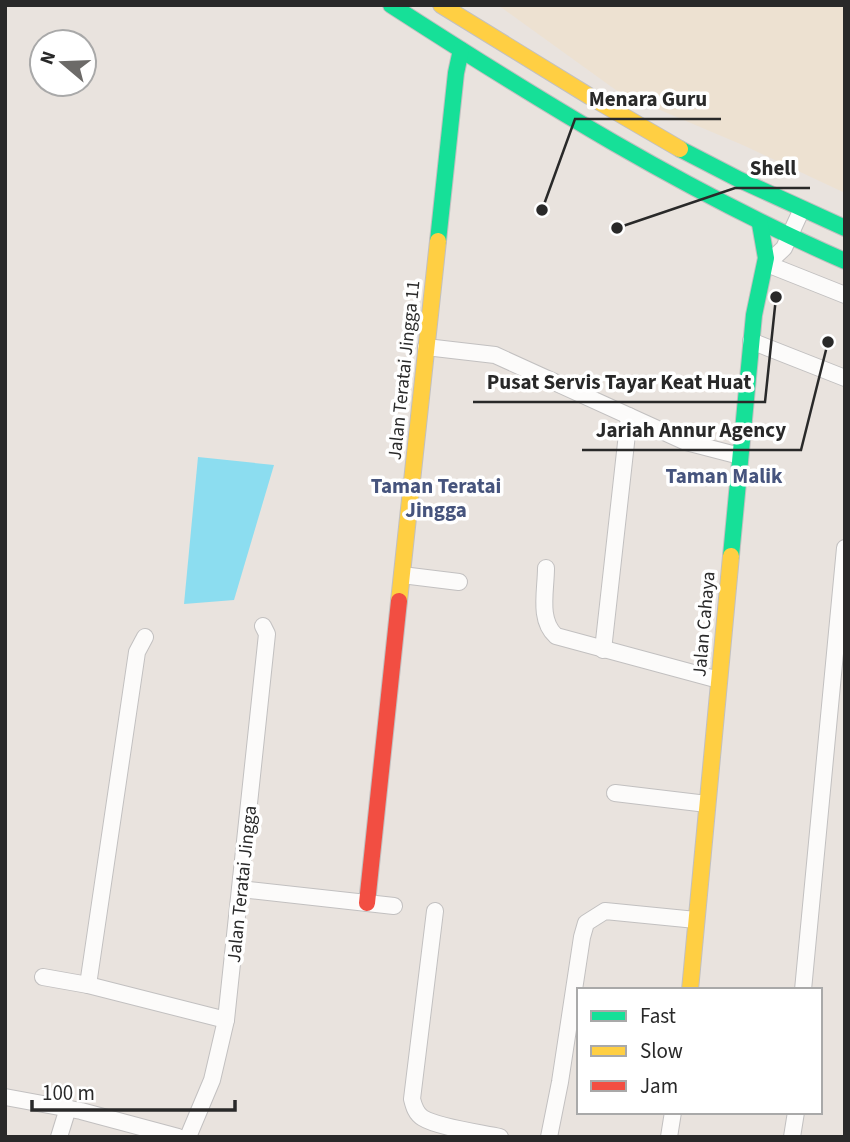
<svg xmlns="http://www.w3.org/2000/svg" width="850" height="1142" viewBox="0 0 850 1142" font-family="'Source Sans 3',sans-serif">
  <style>
    .education { fill: #ede1d1 }
    .water { fill: #8cddf0 }
    .lines { fill: none; stroke-linecap: round; stroke-linejoin: round }
    .street-casing { stroke: #c2c0c0; stroke-width: 18 }
    .fast-casing { stroke: #c2c0c0; stroke-width: 18 }
    .slow-casing { stroke: #c2c0c0; stroke-width: 18 }
    .jam-casing { stroke: #c2c0c0; stroke-width: 18 }
    .street { stroke: #fcfbfa; stroke-width: 16 }
    .fast { stroke: #16e098; stroke-width: 16 }
    .slow { stroke: #ffcf43; stroke-width: 16 }
    .jam { stroke: #f24e42; stroke-width: 16 }
    .labels { text-anchor: middle; stroke-width: 7; stroke-linejoin: round; paint-order: stroke }
    .street-label { font-size: 19px; fill: #292929; stroke: #fff }
    .neighbourhood-label { font-size: 21px; font-weight: bold; fill: #46547d; stroke: #fff }
    .leader { fill: none; stroke: #292929; stroke-width: 2.5 }
    .callout-dot { fill: #292929; stroke: #fff; stroke-width: 2.5 }
    .callout-label { font-size: 21px; text-anchor: middle; font-weight: bold; fill: #292929; stroke: #fff; stroke-width: 7; stroke-linejoin: round; paint-order: stroke }
  </style>
  <rect width="100%" height="100%" fill="#e9e3de"/>
  <path class="education" d="M498 5H845V193L745 146 620 93Z"/>
  <path class="water" d="M198 457 274 465 234 600 184 604Z"/>
  <g class="lines">
    <g class="street-casing">
      <g id="street">
        <path d="M801 211 784 248 767 264 845 295"/>
        <path d="M751 341 845 378"/>
        <path d="M426 347 495 355 686 442 740 456"/>
        <path d="M546 568C546 591 538 620 556 636L719 680"/>
        <path d="M402 575 459 582"/>
        <path d="M603 650 629 416"/>
        <path d="M615 793 707 804"/>
        <path d="M240 889 394 906"/>
        <path d="M435 911 412 1099C414 1107 416 1114 423 1118 437 1127 482 1133 500 1137"/>
        <path d="M43 977 88 985 226 1020"/>
        <path d="M88 985 137 652 145 637"/>
        <path d="M803 990 845 548"/>
        <path d="M5 1097 81 1111 178 1137"/>
        <path d="M59 1137 68 1108"/>
        <path d="M188 1137 212 1080 226 1020 267 634 263 626"/>
        <path d="M549 1137 560 1082 582 937 586 923 605 911 696 920"/>
        <path d="M669 1137 673 1112"/>
        <path d="M792 1137 796 1112"/>
      </g>
    </g>
    <g class="fast-casing">
      <g id="fast">
        <path d="M391 5C538 100 685 191 845 261"/>
        <path d="M680 149 740 180 845 228"/>
        <path d="M438 241 456 73 461 50"/>
        <path d="M731 556 754 315 766 258 760 224"/>
      </g>
    </g>
    <g class="slow-casing">
      <g id="slow">
        <path d="M441 5 589 96 680 149"/>
        <path d="M399 601 438 241"/>
        <path d="M690 990 731 556"/>
      </g>
    </g>
    <g class="jam-casing">
      <path id="jam" d="M367 903 399 601"/>
    </g>
    <use href="#street" class="street"/>
    <use href="#fast" class="fast"/>
    <use href="#slow" class="slow"/>
    <use href="#jam" class="jam"/>
  </g>
  <g class="labels">
    <g class="street-label">
      <text transform="translate(403 370) rotate(-84)" y="7">Jalan Teratai Jingga 11</text>
      <text transform="translate(703 624) rotate(-85)" y="7">Jalan Cahaya</text>
      <text transform="translate(241 884) rotate(-84)" y="7">Jalan Teratai Jingga</text>
    </g>
    <g class="neighbourhood-label">
      <text x="724" y="483">Taman Malik</text>
      <text x="436" y="493">Taman Teratai<tspan x="436" dy="24">Jingga</tspan></text>
    </g>
  </g>
  <path class="leader" d="M542 210L575 119H721M617 228L735 188H810M776 297L765 402H473M828 342L801 450H582"/>
  <g class="callout-dot">
    <circle cx="542" cy="210" r="7"/>
    <circle cx="617" cy="228" r="7"/>
    <circle cx="776" cy="297" r="7"/>
    <circle cx="828" cy="342" r="7"/>
  </g>
  <g class="callout-label">
    <text x="648" y="106">Menara Guru</text>
    <text x="773" y="175">Shell</text>
    <text x="619" y="389">Pusat Servis Tayar Keat Huat</text>
    <text x="691" y="437">Jariah Annur Agency</text>
  </g>
  <rect width="850" height="1142" fill="none" stroke="#292929" stroke-width="14"/>
  <rect x="577" y="988" width="245" height="126" fill="#ffffff" stroke="#a9a9a9" stroke-width="2"/>
  <rect x="591" y="1011" width="35" height="10" fill="#16e098" stroke="#a9a9a9" stroke-width="2"/>
  <text x="640" y="1023" font-size="21" fill="#292929">Fast</text>
  <rect x="591" y="1046" width="35" height="10" fill="#ffcf43" stroke="#a9a9a9" stroke-width="2"/>
  <text x="640" y="1058" font-size="21" fill="#292929">Slow</text>
  <rect x="591" y="1081" width="35" height="10" fill="#f24e42" stroke="#a9a9a9" stroke-width="2"/>
  <text x="640" y="1093" font-size="21" fill="#292929">Jam</text>
  <g transform="translate(63 63) rotate(289)"><circle r="33" fill="#ffffff" stroke="#a9a9a9" stroke-width="2"/>
  <path d="M0-5L12 26L0 18L-12 26Z" fill="#6c6a68"/>
  <text y="-10" font-size="19" font-weight="bold" text-anchor="middle" fill="#292929">N</text>
  </g>
  <path d="M32 1100v10h203v-10" fill="none" stroke="#292929" stroke-width="3.5"/>
  <text x="42" y="1100" font-size="21" fill="#292929" stroke="#ffffff" stroke-width="5" paint-order="stroke">100 m</text>
</svg>
